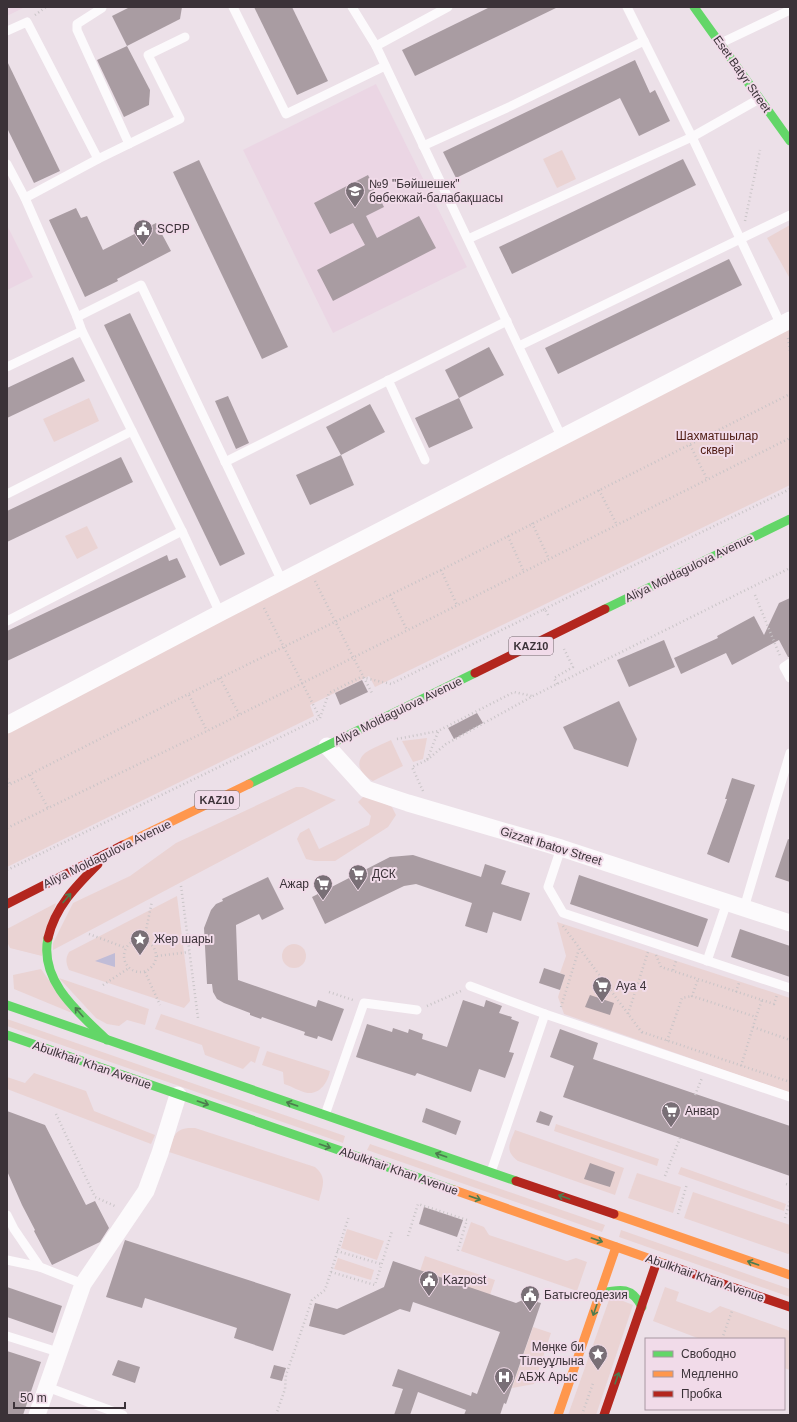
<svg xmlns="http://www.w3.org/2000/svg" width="797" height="1422" viewBox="0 0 797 1422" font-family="Helvetica,sans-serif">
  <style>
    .built { fill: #ebd6e4 }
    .green { fill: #ead3d3 }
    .water { fill: #c0bcd7 }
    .building { fill: #a99ca2 }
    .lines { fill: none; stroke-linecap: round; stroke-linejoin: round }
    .path { stroke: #c9c4c7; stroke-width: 2.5; stroke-dasharray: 1 3; stroke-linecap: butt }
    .lane { stroke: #fcfafc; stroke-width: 9 }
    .street { stroke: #fcfafc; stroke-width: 17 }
    .fast { stroke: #63d668; stroke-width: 9 }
    .slow { stroke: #ff974d; stroke-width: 9 }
    .jam { stroke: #b3261e; stroke-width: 9 }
    .oneway { stroke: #4d7c4e }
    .labels { text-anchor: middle; stroke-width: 4; stroke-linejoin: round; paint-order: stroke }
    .shield { fill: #f1dbe9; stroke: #72656d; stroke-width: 1 }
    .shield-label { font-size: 11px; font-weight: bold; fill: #3b3238 }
    .street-label { font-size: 12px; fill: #3b3238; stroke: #f1dbe9 }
    .poi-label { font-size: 12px; fill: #3b3238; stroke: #f1dbe9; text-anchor: start }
    .park-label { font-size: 12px; fill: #4d1910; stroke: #f1dbe9 }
  </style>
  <rect width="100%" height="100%" fill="#ece0e8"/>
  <g class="built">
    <path d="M7 7H25L7 16Z"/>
    <path d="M376 84 467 267 333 333 243 150Z"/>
    <path d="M7 225 33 277 7 290Z"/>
  </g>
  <g class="green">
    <path d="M562 150 576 179 557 188 543 159Z"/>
    <path d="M790 225V277H789L767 238Z"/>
    <path d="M790 327V485L375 687 369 676 310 705 314 716 7 867V732Z"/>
    <path d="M89 398 99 421 54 442 43 419Z"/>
    <path d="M87 526 98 548 77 559 65 536Z"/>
    <path d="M427 738 423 759 413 762 402 741Z"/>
    <path d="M391 740 403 766 373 781C362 775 353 764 365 753 372 748 383 744 391 740Z"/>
    <path d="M296 787H303L336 800 53 950V943L73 903 130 876 176 843Z"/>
    <path d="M365 795 392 807 396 815 388 827 335 861H315L306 859 297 839 300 833 309 828 319 849 369 825 371 816 358 802Z"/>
    <path d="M177 896 190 1001 184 1008 69 970C66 963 65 959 69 952Z"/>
    <path d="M56 903 42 956 10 948 7 942V929Z"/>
    <path d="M557 922 790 998V1093L564 1014 558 997 565 975 560 973 566 956Z"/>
    <circle cx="294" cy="956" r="12"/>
    <path d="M41 969 72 1013 14 989 13 975Z"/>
    <path d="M59 978 149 1009 145 1025 127 1020 119 1026 107 1024 96 1018Z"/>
    <path d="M161 1014 260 1047 255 1063 251 1061 243 1069 205 1055 202 1045 155 1029Z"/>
    <path d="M7 1019 345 1136 343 1143 7 1026Z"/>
    <path d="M267 1051 330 1071C328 1081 321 1094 308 1093 301 1092 291 1086 284 1084L283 1072 262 1065Z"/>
    <path d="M34 1073 86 1091 94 1111 155 1135 151 1144 7 1089V1077L25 1083Z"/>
    <path d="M556 1124 659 1159 657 1166 554 1131Z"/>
    <path d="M188 1128H195L315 1167C328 1178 322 1187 319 1201L169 1152C173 1139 173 1130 188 1128Z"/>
    <path d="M515 1130 624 1168 615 1195 518 1161C504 1150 510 1144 515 1130Z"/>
    <path d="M370 1144 605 1225 602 1232 367 1150Z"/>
    <path d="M681 1167 786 1204 784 1211 678 1174Z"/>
    <path d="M637 1173 681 1187 673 1213 628 1198Z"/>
    <path d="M693 1192 790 1225V1253L788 1254 684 1218Z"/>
    <path d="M471 1222 484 1227 489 1235 567 1261 576 1258 587 1262 577 1291 461 1251Z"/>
    <path d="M347 1229 384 1241 377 1260 341 1248Z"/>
    <path d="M621 1230 790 1289V1297L619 1237Z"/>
    <path d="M425 1256 495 1280 490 1295 420 1271Z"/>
    <path d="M338 1258 374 1270 371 1280 334 1269Z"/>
    <path d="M665 1287 679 1292 676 1301 710 1313 720 1306 790 1331V1370L784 1368V1339H700L653 1321Z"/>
    <path d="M613 1297 633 1305 596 1415H568L609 1300Z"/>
    <path d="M533 1327 551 1333 534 1384 512 1388Z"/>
  </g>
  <path class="water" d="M115 953V967L95 961Z"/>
  <g class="building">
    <path d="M130 7H182L180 19 127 46 112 16Z"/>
    <path d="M254 7H292L328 81 297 95Z"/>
    <path d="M490 7H558L415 76 402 50Z"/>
    <path d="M127 46 150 90 149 105 124 117 97 60Z"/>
    <path d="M635 60 650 93 655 90 670 121 639 136 620 98 456 178 443 152Z"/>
    <path d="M7 61 60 171 34 183 7 128Z"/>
    <path d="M683 159 696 185 512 274 499 247Z"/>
    <path d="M199 160 288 347 262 359 173 172Z"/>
    <path d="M368 175 384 207 366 216 377 238 419 216 436 248 333 301 317 270 365 245 353 223 330 234 314 203Z"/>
    <path d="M76 208 81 218 87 216 103 250 156 223 171 251 117 279 118 281 85 297 49 220Z"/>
    <path d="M729 259 742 285 558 374 545 348Z"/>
    <path d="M130 313 245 554 220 566 104 325Z"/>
    <path d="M489 347 504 375 459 398 445 370Z"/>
    <path d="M73 357 85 381 7 418V388Z"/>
    <path d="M228 396 249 443 236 449 215 401Z"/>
    <path d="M459 398 473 428 429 448 415 418Z"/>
    <path d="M370 404 385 432 341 455 326 427Z"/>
    <path d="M341 455 354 485 310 505 296 475Z"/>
    <path d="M121 457 133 482 7 542V511Z"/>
    <path d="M167 555 169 561 177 558 186 577 7 661V631Z"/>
    <path d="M790 598V657H788L779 640 732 665 726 653 681 674 674 658 718 638 717 636 754 616 764 635 779 603Z"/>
    <path d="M664 640 675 667 629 687 617 660Z"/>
    <path d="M362 680 368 692 340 705 335 693Z"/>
    <path d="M619 701 637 739 628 767 574 749 563 727Z"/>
    <path d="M477 713 483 723 454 739 448 728Z"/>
    <path d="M732 778 755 785 729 863 707 854 727 799H725Z"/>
    <path d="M788 839 790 840V882L775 877Z"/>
    <path d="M413 855 481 877 485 864 506 871 501 884 530 893 521 921 493 912 487 933 465 926 472 903 416 884 404 886 325 924 312 897 390 857Z"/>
    <path d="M579 875 708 919 698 947 570 904Z"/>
    <path d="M268 877 284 909 262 920 259 914 236 925 238 980 316 1007 318 1000 344 1009 332 1041 318 1036 317 1039 304 1035 305 1032 262 1017 261 1019 250 1015V1013L224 1003 217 999 213 992 212 984H207L204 928 211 910 216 904 223 901 222 899Z"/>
    <path d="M740 929 790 946V977L731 957Z"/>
    <path d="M544 968 565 975 560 990 539 983Z"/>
    <path d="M590 995 614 1003 610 1015 585 1007Z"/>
    <path d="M463 1000 484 1007 486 1000 502 1006 499 1013 512 1017 511 1019 519 1022 509 1052 514 1053 505 1078 479 1069 471 1092 417 1073 415 1076 356 1057 367 1024 392 1032 393 1028 408 1033 409 1029 423 1034 422 1039 447 1047Z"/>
    <path d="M560 1029 598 1043 593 1059 790 1126V1176L563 1097 574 1066 550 1057Z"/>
    <path d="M426 1108 461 1121 456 1135 422 1122Z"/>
    <path d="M7 1111 45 1125 86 1205 95 1201 109 1228 100 1242 52 1265 34 1231 35 1230 22 1205 7 1171Z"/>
    <path d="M540 1111 553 1116 549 1126 536 1122Z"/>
    <path d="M590 1163 615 1172 610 1187 584 1179Z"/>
    <path d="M424 1207 463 1220 457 1237 419 1224Z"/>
    <path d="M125 1240 291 1294 273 1351 234 1338 237 1328 145 1298 142 1308 106 1297Z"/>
    <path d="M393 1261 516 1303 525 1299 541 1303 506 1404 504 1403 500 1415H464L466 1410 418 1392 410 1415H394L403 1389 392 1386 398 1369 471 1396 472 1392 477 1394 500 1332 413 1302 410 1312 400 1309 344 1335 309 1326 315 1303 337 1309 384 1287Z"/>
    <path d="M7 1287 62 1306 53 1333 7 1317Z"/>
    <path d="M7 1351 41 1362 23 1415H7Z"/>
    <path d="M118 1360 140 1367 135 1383 112 1375Z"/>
    <path d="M274 1365 286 1368 282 1381 270 1378Z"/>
  </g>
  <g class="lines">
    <g class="path">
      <path d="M35 15 46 7"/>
      <path d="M745 221 760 150"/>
      <path d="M788 338 790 351"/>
      <path d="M690 445 707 479"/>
      <path d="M599 490 617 525"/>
      <path d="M532 523 549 559"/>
      <path d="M508 536 524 572"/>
      <path d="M441 570 457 605"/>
      <path d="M315 581 353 657 372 693"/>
      <path d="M390 595 407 630"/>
      <path d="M755 595 780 656"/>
      <path d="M264 608 320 718"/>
      <path d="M543 610 545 609 549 617"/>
      <path d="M220 678 239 714"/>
      <path d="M557 684 554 678 573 667 564 649"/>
      <path d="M189 695 207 731"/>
      <path d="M397 739 438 731 514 692 532 696"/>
      <path d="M427 760 446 744 533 696 790 568"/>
      <path d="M30 775 48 808"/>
      <path d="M7 779 10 784"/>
      <path d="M7 786 220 678 441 570 790 394"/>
      <path d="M423 791 412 767 427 760 438 732"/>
      <path d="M7 828 207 731 790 438"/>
      <path d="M7 870 320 718 329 693 361 677 391 684 790 489"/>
      <path d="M181 886 198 1018"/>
      <path d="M563 926 643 1034"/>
      <path d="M89 934 126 948"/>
      <circle cx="140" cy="956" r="16"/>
      <path d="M144 940 152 901"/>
      <path d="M656 955 661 967 762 1000 756 1017 692 996 698 979"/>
      <path d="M157 956 189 952"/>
      <path d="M673 970 676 961"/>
      <path d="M145 972 160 1005"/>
      <path d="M103 985 129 968"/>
      <path d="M329 992 353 1000"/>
      <path d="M736 992 739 983"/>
      <path d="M762 1000 774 1004 777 995"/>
      <path d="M427 1006 461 991"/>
      <path d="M561 1007 579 949"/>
      <path d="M628 1014 648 952"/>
      <path d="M753 1027 790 1040"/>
      <path d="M642 1032 790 1082"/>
      <path d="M667 1041 682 998 692 996"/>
      <path d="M741 1066 756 1017"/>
      <path d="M695 1095 702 1078"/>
      <path d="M56 1114 95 1197 117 1207"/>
      <path d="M665 1176 680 1138"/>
      <path d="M786 1184 790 1185"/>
      <path d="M678 1214 687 1184"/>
      <path d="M785 1218 790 1201"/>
      <path d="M408 1236 418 1204 467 1220 457 1253"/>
      <path d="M337 1251 381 1264"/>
      <path d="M331 1272 375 1285 392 1231"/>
      <path d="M722 1339 732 1311"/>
      <path d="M276 1415 285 1389 286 1375 312 1300 325 1290 349 1216"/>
      <path d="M582 1415 593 1383"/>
    </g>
    <g class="lane">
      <path d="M233 7 286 114 385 66"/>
      <path d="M352 7 376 46 562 438"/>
      <path d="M627 7 692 137 781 325"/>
      <path d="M102 8 77 24V30L129 144"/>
      <path d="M7 31 27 22 98 159 25 198"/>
      <path d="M721 43 790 10"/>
      <path d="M376 46 448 7"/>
      <path d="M423 146 511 106 644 41"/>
      <path d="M98 159 180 119 148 55 185 37"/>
      <path d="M7 164 25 198 77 317 141 285 282 581"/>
      <path d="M468 239 692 137 759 99"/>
      <path d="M77 317 82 331 182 531"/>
      <path d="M519 346 790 215"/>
      <path d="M7 367 82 331"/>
      <path d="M388 380 425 460"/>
      <path d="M225 462 507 321"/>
      <path d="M7 494 132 431"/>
      <path d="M7 621 182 531 220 613"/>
      <path d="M790 663 784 667 790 678"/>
      <path d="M561 848 548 887 563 913 790 988"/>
      <path d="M744 908 790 753"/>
      <path d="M707 961 727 902"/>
      <path d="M470 986 545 1014"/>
      <path d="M325 1115 364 1003 417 1010"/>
      <path d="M491 1172 545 1014 790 1097"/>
      <path d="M7 1215 14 1229 40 1267 83 1284"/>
      <path d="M7 1260 40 1267"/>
      <path d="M7 1336 58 1352"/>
      <path d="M47 1387 123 1415"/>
    </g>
    <g class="street">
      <path d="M7 725 220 613 790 320"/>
      <path d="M327 746 366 789 408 803 561 848 790 923"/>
      <path d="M37 1415 83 1284 146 1191 160 1153 178 1095"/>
    </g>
    <g class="fast">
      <path d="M694 7 790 141"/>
      <path d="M605 609 790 519"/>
      <path d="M249 784 475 673"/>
      <path d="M48 938C39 981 79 1013 107 1040"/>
      <path d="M7 1005 516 1181"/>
      <path d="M7 1035 454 1190"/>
      <path d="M601 1293C621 1289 632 1287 642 1307"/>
    </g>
    <g class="slow">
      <path d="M123 845 249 784"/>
      <path d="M454 1190 665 1264"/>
      <path d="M614 1214 790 1275"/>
      <path d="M558 1415 616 1247"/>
    </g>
    <g class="jam">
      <path d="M475 673 605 609"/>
      <path d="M7 904 123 845"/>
      <path d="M48 938C55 907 76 886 98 864"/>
      <path d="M516 1181 614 1214"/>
      <path d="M665 1264 790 1307"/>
      <path d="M604 1415 657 1261"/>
    </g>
  </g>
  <defs><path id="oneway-shaft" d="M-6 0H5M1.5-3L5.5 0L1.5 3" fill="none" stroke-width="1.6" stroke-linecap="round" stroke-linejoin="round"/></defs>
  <g class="oneway">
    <use href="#oneway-shaft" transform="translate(67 898) rotate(-49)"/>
    <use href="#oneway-shaft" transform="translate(79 1012) rotate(-131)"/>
    <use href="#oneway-shaft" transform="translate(203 1103) rotate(19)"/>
    <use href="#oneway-shaft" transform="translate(292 1104) rotate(-161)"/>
    <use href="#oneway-shaft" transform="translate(325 1146) rotate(19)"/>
    <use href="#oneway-shaft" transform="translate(441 1155) rotate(-161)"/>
    <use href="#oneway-shaft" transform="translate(564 1197) rotate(-161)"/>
    <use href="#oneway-shaft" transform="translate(475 1198) rotate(19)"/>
    <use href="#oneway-shaft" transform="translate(597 1240) rotate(19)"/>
    <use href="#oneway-shaft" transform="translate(753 1263) rotate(-161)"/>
    <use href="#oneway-shaft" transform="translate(595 1310) rotate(109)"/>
    <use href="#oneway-shaft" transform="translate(617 1378) rotate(-71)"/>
  </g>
  <defs>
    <g id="school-pin" transform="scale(1)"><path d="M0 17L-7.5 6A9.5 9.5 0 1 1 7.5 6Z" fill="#796f76" stroke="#f1dbe9"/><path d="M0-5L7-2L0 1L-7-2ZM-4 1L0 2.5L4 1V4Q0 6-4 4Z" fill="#fff"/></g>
    <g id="civic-pin" transform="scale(1)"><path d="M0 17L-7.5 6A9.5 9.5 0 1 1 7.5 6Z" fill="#796f76" stroke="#f1dbe9"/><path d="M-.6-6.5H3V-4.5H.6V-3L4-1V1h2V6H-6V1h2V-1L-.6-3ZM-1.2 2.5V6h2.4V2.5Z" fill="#fff"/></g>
    <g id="supermarket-pin" transform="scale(1)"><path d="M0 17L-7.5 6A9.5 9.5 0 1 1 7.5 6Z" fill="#796f76" stroke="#f1dbe9"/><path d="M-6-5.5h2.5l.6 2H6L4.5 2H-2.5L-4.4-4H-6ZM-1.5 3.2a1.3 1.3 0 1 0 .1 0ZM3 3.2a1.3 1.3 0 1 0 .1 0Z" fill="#fff"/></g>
    <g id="sight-pin" transform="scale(1)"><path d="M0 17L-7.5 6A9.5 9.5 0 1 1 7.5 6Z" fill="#796f76" stroke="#f1dbe9"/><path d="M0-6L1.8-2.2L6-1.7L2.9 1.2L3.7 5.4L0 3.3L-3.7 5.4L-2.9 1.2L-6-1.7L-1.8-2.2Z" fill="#fff"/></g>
    <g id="hospital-pin" transform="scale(1)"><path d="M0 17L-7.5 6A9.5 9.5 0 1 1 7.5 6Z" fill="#796f76" stroke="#f1dbe9"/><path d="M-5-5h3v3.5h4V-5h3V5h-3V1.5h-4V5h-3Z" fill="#fff"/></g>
  </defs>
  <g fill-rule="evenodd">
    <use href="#school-pin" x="355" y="191"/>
    <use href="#civic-pin" x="143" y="229"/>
    <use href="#supermarket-pin" x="358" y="874"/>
    <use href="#supermarket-pin" x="323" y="884"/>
    <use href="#sight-pin" x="140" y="939"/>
    <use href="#supermarket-pin" x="602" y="986"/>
    <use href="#supermarket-pin" x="671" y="1111"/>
    <use href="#civic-pin" x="429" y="1280"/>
    <use href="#civic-pin" x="530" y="1295"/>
    <use href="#sight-pin" x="598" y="1354"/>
    <use href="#hospital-pin" x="504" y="1377"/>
  </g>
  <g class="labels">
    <g class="shield">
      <rect x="509" y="637" width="44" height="18" rx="3"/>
      <rect x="195" y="791" width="44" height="18" rx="3"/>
    </g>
    <g class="shield-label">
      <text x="531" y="650">KAZ10</text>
      <text x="217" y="804">KAZ10</text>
    </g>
    <g class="street-label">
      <text transform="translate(742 74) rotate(55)" y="4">Eset Batyr Street</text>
      <text transform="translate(689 568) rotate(-26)" y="4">Aliya Moldagulova Avenue</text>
      <text transform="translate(398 711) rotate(-26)" y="4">Aliya Moldagulova Avenue</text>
      <text transform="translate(551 846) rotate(17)" y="4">Gizzat Ibatov Street</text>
      <text transform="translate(107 854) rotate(-26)" y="4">Aliya Moldagulova Avenue</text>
      <text transform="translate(92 1065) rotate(19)" y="4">Abulkhair Khan Avenue</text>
      <text transform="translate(399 1171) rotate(19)" y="4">Abulkhair Khan Avenue</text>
      <text transform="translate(705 1278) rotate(19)" y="4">Abulkhair Khan Avenue</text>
    </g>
    <g class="poi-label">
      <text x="369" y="188">№9 "Бәйшешек"<tspan x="369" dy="14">бөбекжай-балабақшасы</tspan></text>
      <text x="157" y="233">SCPP</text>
      <text x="372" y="878">ДСК</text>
      <text x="309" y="888" text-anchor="end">Ажар</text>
      <text x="154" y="943">Жер шары</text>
      <text x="616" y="990">Aya 4</text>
      <text x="685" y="1115">Анвар</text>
      <text x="443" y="1284">Kazpost</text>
      <text x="544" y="1299">Батысгеодезия</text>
      <text x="584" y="1351" text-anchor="end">Мөңке би<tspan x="584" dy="14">Тілеуұлына</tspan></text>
      <text x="518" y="1381">АБЖ Арыс</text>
    </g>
    <g class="park-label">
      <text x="717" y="440">Шахматшылар<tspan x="717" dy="14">сквері</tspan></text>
    </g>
  </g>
  <rect width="797" height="1422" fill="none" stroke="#3b3238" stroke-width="16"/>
  <rect x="645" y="1338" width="140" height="72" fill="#f1dbe9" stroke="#a897a2"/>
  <rect x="653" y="1351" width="20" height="6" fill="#63d668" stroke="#a897a2"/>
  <text x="681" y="1358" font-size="12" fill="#3b3238">Свободно</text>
  <rect x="653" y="1371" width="20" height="6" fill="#ff974d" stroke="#a897a2"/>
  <text x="681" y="1378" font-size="12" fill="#3b3238">Медленно</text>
  <rect x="653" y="1391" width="20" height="6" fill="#b3261e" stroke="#a897a2"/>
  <text x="681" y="1398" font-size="12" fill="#3b3238">Пробка</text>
  <path d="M14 1402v6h111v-6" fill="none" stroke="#3b3238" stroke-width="2"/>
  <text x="20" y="1402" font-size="12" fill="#3b3238" stroke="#f1dbe9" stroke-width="3" paint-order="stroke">50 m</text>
</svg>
